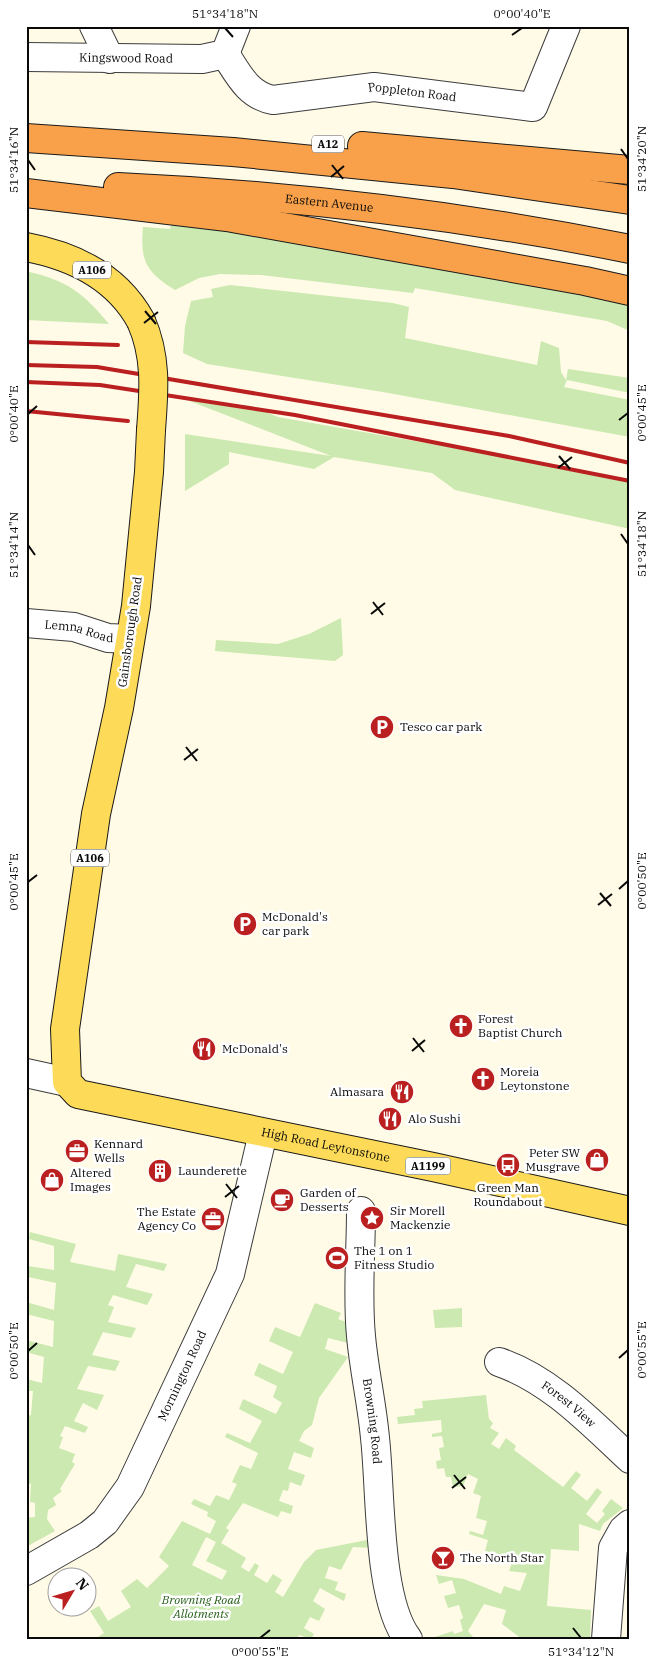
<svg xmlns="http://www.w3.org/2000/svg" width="656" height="1665" viewBox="0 0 656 1665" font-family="'IBM Plex Serif',serif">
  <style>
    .green { fill: #cbe9b0; fill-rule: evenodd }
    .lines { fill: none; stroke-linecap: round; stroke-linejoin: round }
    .minor-casing { stroke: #3c3c3c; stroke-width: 30 }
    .major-casing { stroke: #1a1a1a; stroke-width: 30 }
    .highway-casing { stroke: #1a1a1a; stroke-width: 30 }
    .minor { stroke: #fff; stroke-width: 28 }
    .major { stroke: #fddb58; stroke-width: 28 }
    .highway { stroke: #f8a14a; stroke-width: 28 }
    .rail { stroke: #bb2021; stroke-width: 4 }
    .major-bridge-casing { stroke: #1a1a1a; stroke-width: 30; stroke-linecap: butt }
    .major-bridge { stroke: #fddb58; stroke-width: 28 }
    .ticks { fill: none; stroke: #090909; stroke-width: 2 }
    .labels { text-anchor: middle; stroke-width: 5; stroke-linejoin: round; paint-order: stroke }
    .shield { fill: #fff; stroke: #535353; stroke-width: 1 }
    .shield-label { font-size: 11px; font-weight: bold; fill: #090909 }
    .street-label { font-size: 12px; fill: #090909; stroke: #fff }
    .poi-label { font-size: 12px; fill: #090909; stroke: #fff; text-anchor: start }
    .park-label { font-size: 12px; font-style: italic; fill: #26611a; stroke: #fff }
    .neatline { fill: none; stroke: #090909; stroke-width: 2 }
    .ticks-label { font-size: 12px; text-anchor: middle; fill: #090909 }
  </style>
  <rect width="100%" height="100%" fill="#fffbe6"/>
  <g class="green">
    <path d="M171 225 222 229 630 303V331L607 321 415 288 413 293 261 275 220 274 199 278 175 290C146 272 140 261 143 227L170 229Z"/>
    <path d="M26 271C68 281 82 292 109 324L26 320Z"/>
    <path d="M230 285 393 303 409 307 405 338 537 365 541 341 559 348 561 372 566 380 568 369 630 378V393L567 380 564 387 630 400V437L383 392 207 364 183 353 185 326 191 301 213 297 211 289Z"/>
    <path d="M187 400 251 406 278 417 630 479V529L455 490 432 473 334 457 314 469 229 452V464L185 491V434L331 456Z"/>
    <path d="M341 618 343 655 335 661 215 651 216 640 278 644 309 634Z"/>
    <path d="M30 1232 76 1244 70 1262 115 1271 118 1254 167 1264 164 1271 136 1264 126 1287 153 1294 147 1305 113 1295 108 1305 114 1307 108 1322 136 1328 131 1338 103 1332 92 1355 120 1361 115 1371 88 1366 77 1389 104 1395 97 1410 83 1403 74 1421 88 1427 85 1433 65 1426 60 1436 63 1437 59 1448 75 1454 72 1462 75 1464 60 1489 62 1491 53 1498 56 1505 48 1510 47 1519 55 1531 26 1547V1518L35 1517V1503L30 1502 31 1484 26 1483V1422L27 1416 31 1415 33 1391H26V1379L42 1383 44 1357 26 1352V1340L53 1347 54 1321 26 1314V1302L54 1310 56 1283 28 1277V1266L54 1270V1246L29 1239Z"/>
    <path d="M315 1303 341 1313 338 1319 349 1323 348 1343 328 1338 325 1349 348 1357 319 1398 312 1425 304 1431 299 1441 314 1448 311 1458 294 1452 288 1469 305 1475 301 1486 290 1482 288 1491 283 1490 279 1501 293 1506 291 1514 281 1511 278 1517 243 1503 226 1528 229 1530 221 1543 246 1558 241 1567 249 1572 255 1563 259 1566 254 1575 267 1583 273 1574 282 1580 275 1592 283 1597 304 1562 316 1550 372 1539 373 1548 353 1547 341 1570 329 1566 325 1578 338 1582 335 1590 346 1594 344 1601 320 1588 313 1601 325 1609 319 1621 310 1617 304 1628 314 1634 311 1639 299 1635 297 1639H95L104 1633 90 1611 99 1606 108 1621 131 1607 121 1591 137 1579 147 1588 169 1566 159 1557 182 1521 210 1534 216 1521 207 1516 208 1512 191 1504 194 1499 210 1506 216 1495 229 1500 237 1484 232 1482 240 1465 251 1469 258 1453 225 1437 227 1433 250 1443 262 1421 239 1409 243 1399 276 1414 282 1403 273 1397 277 1386 254 1375 259 1363 283 1374 293 1352 269 1341 275 1327 300 1337ZM206 1537 216 1542 206 1561 227 1571 222 1580 192 1565Z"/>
    <path d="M462 1308V1327L435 1328 433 1310Z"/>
    <path d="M486 1395 489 1419 493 1423 490 1428 499 1433 491 1444 499 1449 506 1438 516 1446 514 1450 563 1487 576 1471 581 1475 571 1488 587 1501 597 1488 602 1492 586 1514 597 1523 605 1514 602 1511 611 1499 623 1508 603 1524 600 1531 579 1524V1551L551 1549 547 1606 591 1610 590 1639H522L502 1624 506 1610 484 1604 468 1631 473 1637 471 1639H429L453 1631 454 1634 463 1631 460 1620 463 1618 459 1605 448 1608 444 1596 456 1593 452 1580 439 1584 436 1575 464 1579 501 1594 504 1586 520 1591 527 1573 509 1571 513 1560 485 1551 488 1540 469 1534 470 1531 483 1535 487 1521 476 1518 481 1496 473 1493 478 1479 468 1474 463 1486 453 1487 451 1477H446L444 1468 437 1469 436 1461 441 1460 439 1448 444 1447 442 1436 432 1437V1434L442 1432 441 1420 398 1424 397 1417 415 1415 414 1409 423 1408 422 1401Z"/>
  </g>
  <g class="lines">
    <g class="minor-casing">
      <g id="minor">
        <path d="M94 26 110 59"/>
        <path id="s1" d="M225 54C238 73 247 95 273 100L374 87 533 107 566 26"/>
        <path d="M225 54 236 26"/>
        <path id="s2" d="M26 57 202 59 225 54"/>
        <path id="s3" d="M26 623 74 627 108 638 130 639"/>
        <path d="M26 1073 67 1082"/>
        <path id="s4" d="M361 1211C361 1252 357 1295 361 1336 364 1370 372 1404 375 1438 381 1489 377 1599 408 1639"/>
        <path id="s5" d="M499 1362C551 1380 590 1422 630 1459"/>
        <path id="s6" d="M26 1571 89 1535 105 1522 130 1487 230 1274 263 1133"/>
        <path d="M606 1639 613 1548 623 1530 630 1524"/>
      </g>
    </g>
    <g class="major-casing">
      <g id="major">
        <path d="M26 247C74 256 117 277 141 321"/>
        <path id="s7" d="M151 430 149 472 136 606 119 708 96 814 65 1029 67 1082 78 1094 433 1167 630 1211"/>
      </g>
    </g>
    <g class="highway-casing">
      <g id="highway">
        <path d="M26 138 233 152 453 174 630 200"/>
        <path d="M362 146 630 170"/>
        <path id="s8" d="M118 187C289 195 461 215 630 249"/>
        <path d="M26 193 227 217 585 281 630 291"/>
      </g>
    </g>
    <use href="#minor" class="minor"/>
    <use href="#major" class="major"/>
    <use href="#highway" class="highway"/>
    <g class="rail">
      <path d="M26 342 118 345"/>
      <path d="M26 365 97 367 509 436 630 463"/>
      <path d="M26 382 100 385 295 415 630 481"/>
      <path d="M26 411 128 421"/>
    </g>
    <g class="major-bridge-casing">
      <path id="major-bridge" d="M141 321C157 357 154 391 151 430"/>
    </g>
    <use href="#major-bridge" class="major-bridge"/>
  </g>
  <path class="ticks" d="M225 28 233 37M512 35 522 28M621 149 628 159M28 160 35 170M332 165 343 179M331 177 344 166M145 311 156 324M144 323 158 312M28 414 37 406M619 420 628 413M559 456 570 469M558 468 572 457M621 534 628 544M28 545 35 555M373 602 383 615M371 614 385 603M186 747 197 761M184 760 198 749M28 882 37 875M619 889 628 881M600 893 611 906M598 905 612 894M413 1038 424 1052M412 1051 425 1040M226 1184 237 1198M225 1197 239 1186M28 1351 37 1343M619 1358 628 1350M454 1475 465 1489M452 1488 466 1477M573 1628 581 1638M260 1638 270 1630"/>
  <defs>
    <g id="parking-disc" transform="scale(1.25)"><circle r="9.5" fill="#bb2021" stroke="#fff"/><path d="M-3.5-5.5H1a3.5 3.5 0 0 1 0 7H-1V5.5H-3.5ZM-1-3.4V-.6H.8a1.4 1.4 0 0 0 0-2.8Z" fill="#fff"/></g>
    <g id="church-disc" transform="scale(1.25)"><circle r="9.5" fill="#bb2021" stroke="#fff"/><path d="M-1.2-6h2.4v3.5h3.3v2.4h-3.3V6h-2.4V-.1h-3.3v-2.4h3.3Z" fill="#fff"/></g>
    <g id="restaurant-disc" transform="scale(1.25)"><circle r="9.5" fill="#bb2021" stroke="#fff"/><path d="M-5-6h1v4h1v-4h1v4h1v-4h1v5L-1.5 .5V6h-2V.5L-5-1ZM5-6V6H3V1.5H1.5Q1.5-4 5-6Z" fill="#fff"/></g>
    <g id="office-disc" transform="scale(1.25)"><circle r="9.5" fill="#bb2021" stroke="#fff"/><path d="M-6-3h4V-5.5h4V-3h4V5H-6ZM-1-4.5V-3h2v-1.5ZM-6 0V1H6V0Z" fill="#fff"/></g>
    <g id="shop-disc" transform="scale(1.25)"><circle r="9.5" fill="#bb2021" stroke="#fff"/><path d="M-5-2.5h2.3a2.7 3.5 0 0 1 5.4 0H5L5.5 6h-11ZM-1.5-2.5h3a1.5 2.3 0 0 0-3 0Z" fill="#fff"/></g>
    <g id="bus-disc" transform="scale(1.25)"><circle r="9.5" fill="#bb2021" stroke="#fff"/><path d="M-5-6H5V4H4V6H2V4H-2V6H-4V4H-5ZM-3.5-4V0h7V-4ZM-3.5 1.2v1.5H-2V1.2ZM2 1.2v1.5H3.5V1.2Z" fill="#fff"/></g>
    <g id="building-disc" transform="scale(1.25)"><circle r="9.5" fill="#bb2021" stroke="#fff"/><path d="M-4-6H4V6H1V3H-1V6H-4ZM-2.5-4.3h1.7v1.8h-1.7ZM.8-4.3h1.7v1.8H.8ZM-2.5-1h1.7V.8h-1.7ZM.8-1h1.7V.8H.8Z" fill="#fff"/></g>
    <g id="cafe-disc" transform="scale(1.25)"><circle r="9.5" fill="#bb2021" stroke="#fff"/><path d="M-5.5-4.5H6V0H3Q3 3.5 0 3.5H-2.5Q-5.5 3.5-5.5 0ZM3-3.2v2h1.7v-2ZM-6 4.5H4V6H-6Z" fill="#fff"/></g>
    <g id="sight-disc" transform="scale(1.25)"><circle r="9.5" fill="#bb2021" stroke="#fff"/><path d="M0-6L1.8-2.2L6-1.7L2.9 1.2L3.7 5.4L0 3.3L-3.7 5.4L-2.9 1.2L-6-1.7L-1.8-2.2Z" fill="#fff"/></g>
    <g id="stadium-disc" transform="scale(1.25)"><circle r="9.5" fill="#bb2021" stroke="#fff"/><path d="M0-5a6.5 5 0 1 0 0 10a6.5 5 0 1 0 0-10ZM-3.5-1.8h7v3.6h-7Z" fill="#fff"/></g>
    <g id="bar-disc" transform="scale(1.25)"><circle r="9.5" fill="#bb2021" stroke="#fff"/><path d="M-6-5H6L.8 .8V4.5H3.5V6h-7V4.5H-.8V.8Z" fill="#fff"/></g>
  </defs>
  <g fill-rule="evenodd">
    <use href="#parking-disc" x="382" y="727"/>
    <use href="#parking-disc" x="245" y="924"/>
    <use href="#church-disc" x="461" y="1026"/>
    <use href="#restaurant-disc" x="204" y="1049"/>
    <use href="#church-disc" x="483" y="1079"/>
    <use href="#restaurant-disc" x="402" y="1092"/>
    <use href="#restaurant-disc" x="390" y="1119"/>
    <use href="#office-disc" x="77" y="1151"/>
    <use href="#shop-disc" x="597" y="1160"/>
    <use href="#bus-disc" x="508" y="1165"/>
    <use href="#building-disc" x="160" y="1171"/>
    <use href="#shop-disc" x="52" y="1180"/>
    <use href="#cafe-disc" x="282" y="1200"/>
    <use href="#sight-disc" x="372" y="1218"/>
    <use href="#office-disc" x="213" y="1219"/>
    <use href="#stadium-disc" x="337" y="1258"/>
    <use href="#bar-disc" x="443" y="1558"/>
  </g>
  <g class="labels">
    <g class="shield">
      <rect x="312" y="135.5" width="32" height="17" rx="4"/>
      <rect x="73" y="261.5" width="38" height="17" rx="4"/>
      <rect x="71" y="849.5" width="38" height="17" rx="4"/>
      <rect x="405.5" y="1157.5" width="45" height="17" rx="4"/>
    </g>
    <g class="shield-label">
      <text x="328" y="148">A12</text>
      <text x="92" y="274">A106</text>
      <text x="90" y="862">A106</text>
      <text x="428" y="1170">A1199</text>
    </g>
    <g class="street-label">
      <text dy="4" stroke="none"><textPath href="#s2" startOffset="100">Kingswood Road</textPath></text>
      <text dy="4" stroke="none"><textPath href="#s1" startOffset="209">Poppleton Road</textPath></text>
      <text dy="4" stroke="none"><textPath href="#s8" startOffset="212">Eastern Avenue</textPath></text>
      <text dy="4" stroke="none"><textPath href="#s3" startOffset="54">Lemna Road</textPath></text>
      <text transform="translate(130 632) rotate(-82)" y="4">Gainsborough Road</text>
      <text dy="4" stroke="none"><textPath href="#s7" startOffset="928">High Road Leytonstone</textPath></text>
      <text dy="4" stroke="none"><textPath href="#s6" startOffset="259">Mornington Road</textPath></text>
      <text dy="4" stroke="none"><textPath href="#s5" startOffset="82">Forest View</textPath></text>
      <text dy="4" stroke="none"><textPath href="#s4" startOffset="211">Browning Road</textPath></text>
    </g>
    <g class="poi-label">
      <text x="400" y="731">Tesco car park</text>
      <text x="262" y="921">McDonald's<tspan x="262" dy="14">car park</tspan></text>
      <text x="478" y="1023">Forest<tspan x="478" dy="14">Baptist Church</tspan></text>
      <text x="222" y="1053">McDonald's</text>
      <text x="500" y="1076">Moreia<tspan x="500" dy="14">Leytonstone</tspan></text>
      <text x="384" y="1096" text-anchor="end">Almasara</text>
      <text x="408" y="1123">Alo Sushi</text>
      <text x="94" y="1148">Kennard<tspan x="94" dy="14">Wells</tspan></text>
      <text x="580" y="1157" text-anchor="end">Peter SW<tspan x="580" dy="14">Musgrave</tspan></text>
      <text x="178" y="1175">Launderette</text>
      <text x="70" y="1177">Altered<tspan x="70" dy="14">Images</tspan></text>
      <text x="508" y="1192" text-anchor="middle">Green Man<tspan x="508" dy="14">Roundabout</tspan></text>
      <text x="300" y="1197">Garden of<tspan x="300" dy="14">Desserts</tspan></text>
      <text x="390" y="1215">Sir Morell<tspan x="390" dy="14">Mackenzie</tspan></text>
      <text x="196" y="1216" text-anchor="end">The Estate<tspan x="196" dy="14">Agency Co</tspan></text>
      <text x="354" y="1255">The 1 on 1<tspan x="354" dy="14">Fitness Studio</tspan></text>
      <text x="460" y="1562">The North Star</text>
    </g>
    <g class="park-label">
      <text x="201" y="1604">Browning Road<tspan x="201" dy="14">Allotments</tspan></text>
    </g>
  </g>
  <rect width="656" height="1665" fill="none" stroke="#ffffff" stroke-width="55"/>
  <g transform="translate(72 1592) rotate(52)"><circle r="24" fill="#ffffff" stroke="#9d9d9d"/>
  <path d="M0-4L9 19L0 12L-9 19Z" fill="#bb2021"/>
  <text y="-8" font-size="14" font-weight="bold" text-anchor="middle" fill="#090909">N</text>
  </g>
  <rect x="28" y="28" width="600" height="1610" class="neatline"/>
  <g class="ticks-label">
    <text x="225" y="18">51°34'18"N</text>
    <text x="522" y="18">0°00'40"E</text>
    <text transform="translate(642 159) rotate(-90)" y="4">51°34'20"N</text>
    <text transform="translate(14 160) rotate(-90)" y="4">51°34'16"N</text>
    <text transform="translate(642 413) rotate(-90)" y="4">0°00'45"E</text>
    <text transform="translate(14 414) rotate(-90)" y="4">0°00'40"E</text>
    <text transform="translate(642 544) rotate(-90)" y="4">51°34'18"N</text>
    <text transform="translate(14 545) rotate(-90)" y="4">51°34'14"N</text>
    <text transform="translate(642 881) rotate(-90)" y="4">0°00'50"E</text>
    <text transform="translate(14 882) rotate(-90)" y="4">0°00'45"E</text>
    <text transform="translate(642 1350) rotate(-90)" y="4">0°00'55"E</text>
    <text transform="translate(14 1351) rotate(-90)" y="4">0°00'50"E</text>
    <text x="260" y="1656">0°00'55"E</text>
    <text x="581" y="1656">51°34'12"N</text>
  </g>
</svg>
